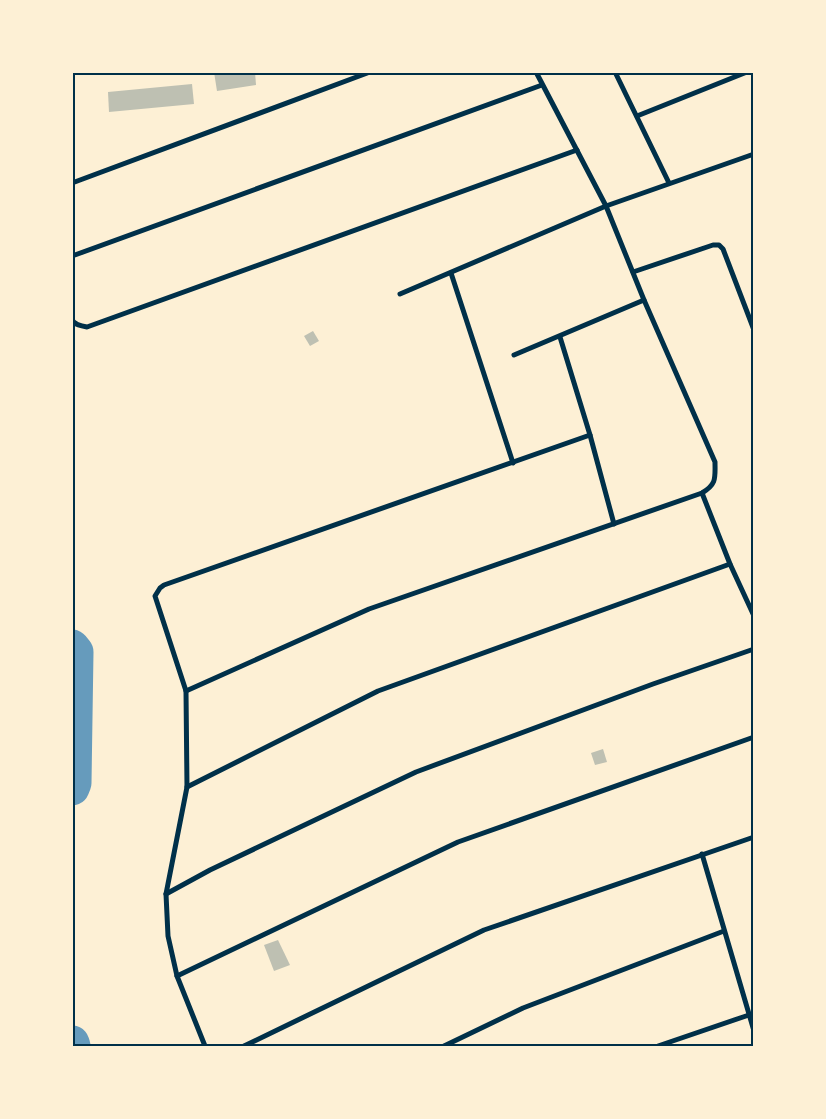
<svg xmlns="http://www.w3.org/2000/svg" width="826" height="1119" viewBox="0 0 826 1119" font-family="Lato,sans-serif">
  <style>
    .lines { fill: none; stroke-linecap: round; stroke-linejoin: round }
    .river { stroke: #669bbc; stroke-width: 35 }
    .building { fill: #bec0b2 }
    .minor { stroke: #003049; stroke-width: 5 }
    .neatline { fill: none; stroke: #003049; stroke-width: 2 }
  </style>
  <rect width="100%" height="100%" fill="#fdf0d5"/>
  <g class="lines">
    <g class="river">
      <path d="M72 647 76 652 74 783 72 788"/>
      <path d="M72 1043 73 1046"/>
    </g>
  </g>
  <g class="building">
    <path d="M214 72H255L256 85 217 91Z"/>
    <path d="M192 84 194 104 109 112 108 92Z"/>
    <path d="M313 331 319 341 310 346 304 336Z"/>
    <path d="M603 749 607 762 595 765 591 753Z"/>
    <path d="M278 940 290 965 274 971 264 945Z"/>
  </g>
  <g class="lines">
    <g class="minor">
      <path d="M615 72 669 183"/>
      <path d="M637 116 747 72"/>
      <path d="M72 183 370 72"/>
      <path d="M72 256 542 85"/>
      <path d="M633 272 713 245H719L723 249 754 330"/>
      <path d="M451 273 513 463"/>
      <path d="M400 294 606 206 754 154"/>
      <path d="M72 320C75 325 81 326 87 327L577 150"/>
      <path d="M560 337 590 435 614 524"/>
      <path d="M514 355 644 300"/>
      <path d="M702 493 730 564 754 616"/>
      <path d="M186 691 369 609 702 493C717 484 715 478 715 462L644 300 606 206 536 72"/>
      <path d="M187 787 378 691 730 564"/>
      <path d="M702 854 754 1031"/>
      <path d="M166 894 210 870 416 772 653 684 754 649"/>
      <path d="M177 976 458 842 754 737"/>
      <path d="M205 1046 177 976 168 936 166 894 187 787 186 691 155 596 160 588 164 585 590 435"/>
      <path d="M244 1046 484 930 754 837"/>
      <path d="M444 1046 523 1008 724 931"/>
      <path d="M658 1046 749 1015"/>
    </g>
  </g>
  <rect width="826" height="1119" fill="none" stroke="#fdf0d5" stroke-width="148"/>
  <rect x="74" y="74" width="678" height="971" class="neatline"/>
</svg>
